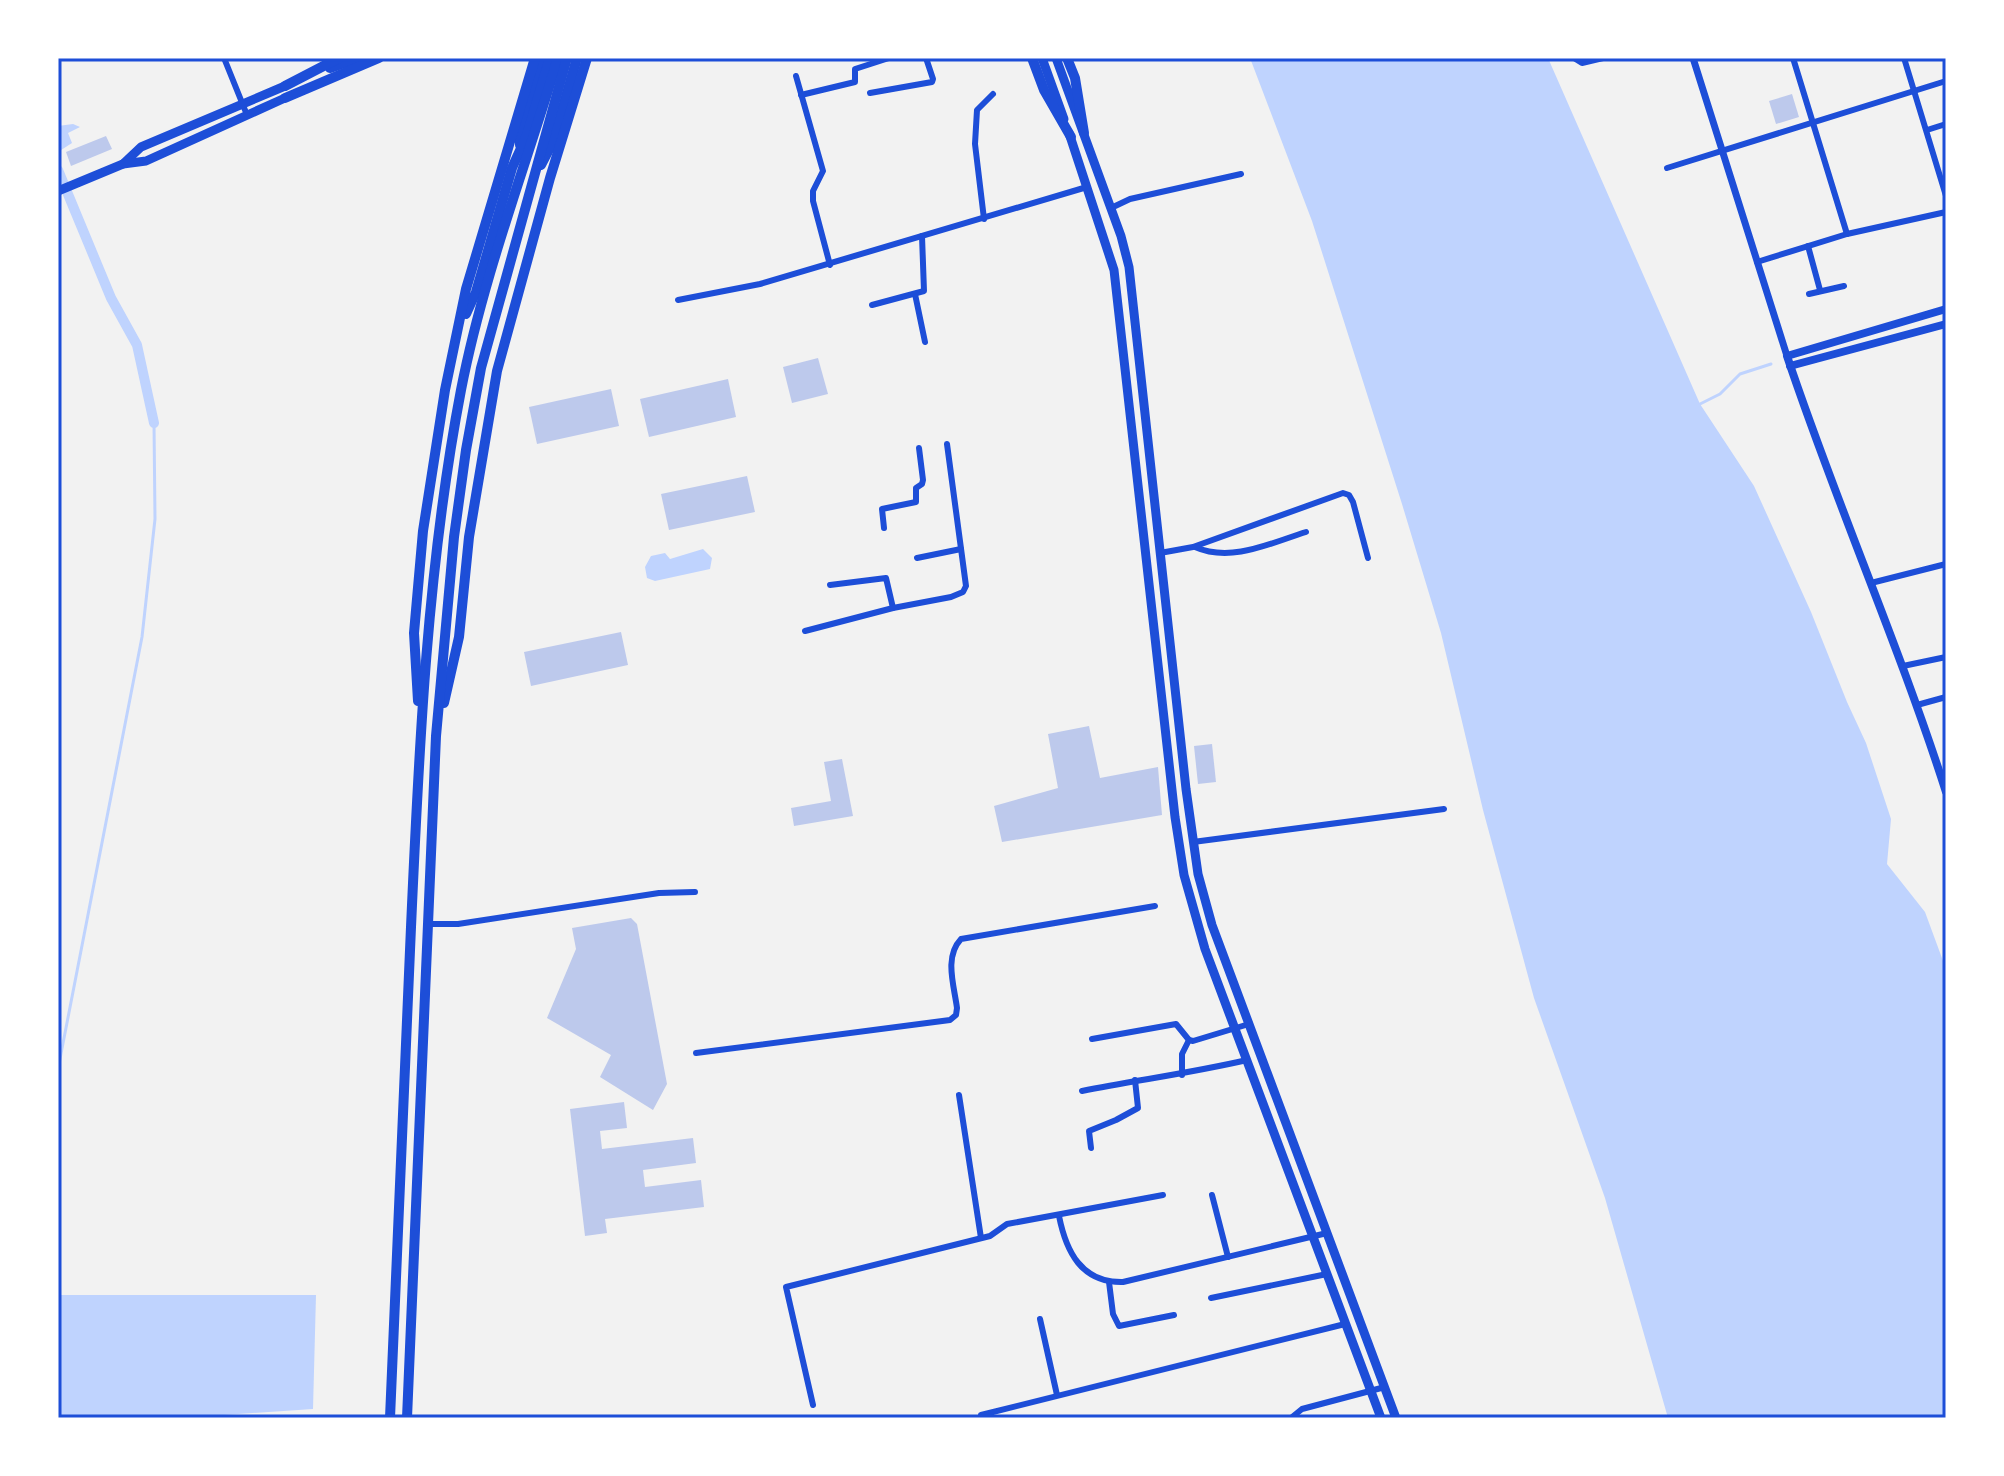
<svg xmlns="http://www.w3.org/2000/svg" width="2004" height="1476" viewBox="0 0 2004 1476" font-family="'Exo 2',sans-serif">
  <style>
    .water { fill: #bfd3fe }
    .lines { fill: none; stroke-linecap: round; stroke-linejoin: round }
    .stream { stroke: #bfd3fe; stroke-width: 3 }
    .canal { stroke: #bfd3fe; stroke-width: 10 }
    .building { fill: #bdc9ec }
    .minor { stroke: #1d4ed8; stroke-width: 6 }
    .tertiary { stroke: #1d4ed8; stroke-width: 7 }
    .secondary { stroke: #1d4ed8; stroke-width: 8 }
    .primary { stroke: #1d4ed8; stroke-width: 9 }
    .trunk { stroke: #1d4ed8; stroke-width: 10 }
    .neatline { fill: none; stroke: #1d4ed8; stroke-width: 3 }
  </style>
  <rect width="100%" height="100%" fill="#f2f2f2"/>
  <g class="water">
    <path d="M1250 58H1548L1700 404 1754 486 1811 612 1847 702 1866 743 1891 819 1887 864 1925 912 1946 969V1418H1668L1605 1198 1534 998 1483 810 1441 633 1402 504 1312 221Z"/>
    <path d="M73 124 80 127 68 133 72 143 58 152V126Z"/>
    <path d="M703 549 712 558 710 569 655 581 647 578 645 567 651 556 665 553 670 559Z"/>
    <path d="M58 1295H316L313 1409 180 1418H58Z"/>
  </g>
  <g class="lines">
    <g class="stream">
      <path d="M1700 404 1720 394 1740 374 1771 364"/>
      <path d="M58 1069 142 637 155 519 154 423"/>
    </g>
    <path class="canal" d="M58 170 111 298 137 345 154 423"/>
  </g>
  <g class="building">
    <path d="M1792 94 1799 117 1776 124 1769 101Z"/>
    <path d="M106 136 112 149 71 166 66 152Z"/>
    <path d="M818 358 828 394 792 403 783 367Z"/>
    <path d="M728 379 736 417 649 437 640 399Z"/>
    <path d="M611 389 619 426 537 444 529 407Z"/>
    <path d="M747 476 755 512 669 530 661 494Z"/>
    <path d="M621 632 628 665 531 686 524 652Z"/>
    <path d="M1089 726 1100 778 1158 767 1162 815 1002 842 994 806 1058 788 1048 734Z"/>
    <path d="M1212 744 1216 782 1198 784 1194 746Z"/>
    <path d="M842 759 853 816 794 826 791 808 831 801 824 762Z"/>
    <path d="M631 918 637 924 667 1084 653 1110 600 1077 611 1055 547 1018 576 949 572 928Z"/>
    <path d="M624 1102 627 1128 600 1131 602 1149 693 1138 696 1163 643 1170 645 1187 701 1180 704 1207 605 1219 607 1233 585 1236 570 1109Z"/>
  </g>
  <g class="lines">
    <g class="minor">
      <path d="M224 58 247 115"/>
      <path d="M1574 58 1582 63 1603 58"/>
      <path d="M1793 58 1847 234"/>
      <path d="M1904 58 1946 196"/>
      <path d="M796 76 823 171 813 191V201L830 265"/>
      <path d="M870 93 932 82 933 79 926 58"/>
      <path d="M801 95 855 82V69L889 58"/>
      <path d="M1927 130 1946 124"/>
      <path d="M1667 168 1946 81"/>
      <path d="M1111 208 1130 199 1241 174"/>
      <path d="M984 219 975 144 977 110 993 94"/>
      <path d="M1808 246 1820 290"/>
      <path d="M1757 262 1847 234 1946 212"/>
      <path d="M915 294 925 342"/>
      <path d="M1809 294 1844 286"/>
      <path d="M678 300 760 284 1087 187"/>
      <path d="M872 305 924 291 922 236"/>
      <path d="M884 528 882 509 916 502V488L922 484 923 480 919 448"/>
      <path d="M1195 547C1231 563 1271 543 1306 532"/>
      <path d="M1160 553 1193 547 1343 493 1349 495 1353 502 1368 558"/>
      <path d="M917 558 961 549"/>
      <path d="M1871 583 1946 564"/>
      <path d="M830 585 886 578 893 608"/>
      <path d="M805 631 893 608 951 597 963 592 966 586 947 444"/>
      <path d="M1903 666 1946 657"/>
      <path d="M1917 705 1946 697"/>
      <path d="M1193 842 1444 809"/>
      <path d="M428 924H458L659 893 695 892"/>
      <path d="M1092 1039 1176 1024 1189 1040 1193 1041 1249 1024"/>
      <path d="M696 1053 950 1020 956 1015 957 1008C954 985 944 957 961 939L1155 906"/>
      <path d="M1182 1075V1054L1189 1040"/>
      <path d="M1082 1091C1137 1080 1191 1073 1247 1060"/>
      <path d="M959 1095 981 1238"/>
      <path d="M1091 1148 1089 1131 1116 1120 1138 1108 1135 1080"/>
      <path d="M1212 1195 1228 1257"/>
      <path d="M1059 1216C1066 1251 1081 1283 1123 1282L1327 1233"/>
      <path d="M1109 1282 1113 1314 1119 1326 1174 1315"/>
      <path d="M1211 1298 1327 1274"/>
      <path d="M1040 1319 1057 1395"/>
      <path d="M813 1405 786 1287 990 1236 1007 1224 1163 1195"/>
      <path d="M981 1415 1345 1324"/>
      <path d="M1291 1418 1302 1409 1385 1387"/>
    </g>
    <path class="tertiary" d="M1693 58 1787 356"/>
    <g class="secondary">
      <path d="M1946 309 1787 356C1836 503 1899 645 1946 792"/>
      <path d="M1790 366 1946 324"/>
    </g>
    <g class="primary">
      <path d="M1042 58 1064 119"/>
      <path d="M1056 58 1121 236 1129 267 1186 789 1198 874 1212 925 1396 1418"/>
      <path d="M1069 133 1114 270 1175 817 1184 875 1205 949 1381 1418"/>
      <path d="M123 164 141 147 285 86"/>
      <path d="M58 191 123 164 146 161 285 98"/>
    </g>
    <g class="trunk">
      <path d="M1032 58 1044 90 1071 137"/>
      <path d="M1067 58 1075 78 1084 133"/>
      <path d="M330 68 358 58"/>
      <path d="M285 86 339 58"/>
      <path d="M285 98 379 58"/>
      <path d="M520 145V133L543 58"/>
      <path d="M541 165 553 142 577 58"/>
      <path d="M466 314 476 292 512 168 527 135 550 58"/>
      <path d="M418 701 414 633 423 531 445 390 466 289 535 58"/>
      <path d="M444 703 459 637 469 537 497 371 550 178 587 58"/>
      <path d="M390 1418C397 1254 404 1091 411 927 419 748 427 567 461 390 483 277 525 168 558 58"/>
      <path d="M407 1418 436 736 454 537 466 450 481 368 567 58"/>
    </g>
  </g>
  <rect width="2004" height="1476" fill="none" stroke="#ffffff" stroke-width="120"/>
  <rect x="60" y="60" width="1884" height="1356" class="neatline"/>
</svg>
